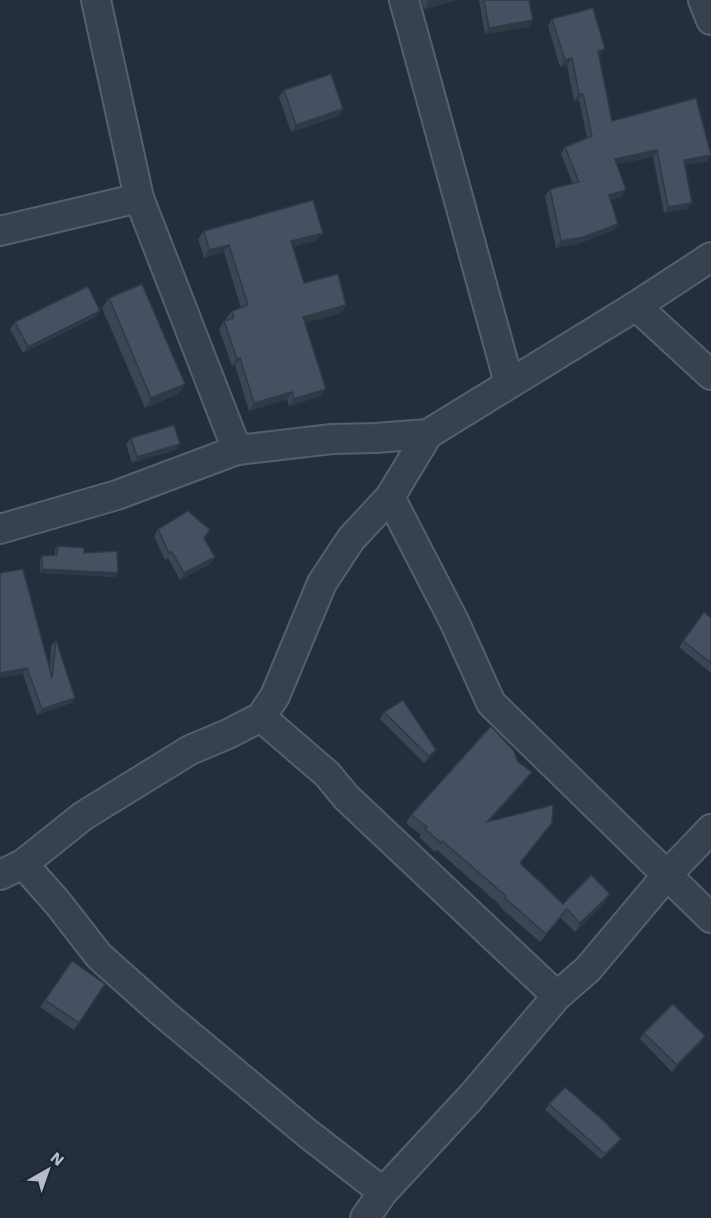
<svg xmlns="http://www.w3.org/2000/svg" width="711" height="1218" viewBox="0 0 711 1218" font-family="'Work Sans',sans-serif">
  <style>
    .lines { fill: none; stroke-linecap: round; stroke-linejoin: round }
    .street-casing { stroke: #565f6c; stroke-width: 32 }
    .street { stroke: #38414e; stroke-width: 28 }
    .wall { fill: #3b4654 }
    .shaded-wall { fill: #303945 }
    .building { fill: #455162; stroke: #303945; stroke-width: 1.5 }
  </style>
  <rect width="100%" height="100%" fill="#242f3e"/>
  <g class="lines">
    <g class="street-casing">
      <g id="street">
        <path d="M96 0 139 198 237 450"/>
        <path d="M404 0 509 383"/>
        <path d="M703 0 711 20"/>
        <path d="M0 231 139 198"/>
        <path d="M636 306 711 375"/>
        <path d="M428 434 390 497 454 621 491 703 711 918"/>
        <path d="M0 529 117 495 237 450 332 439 375 438 428 434 636 306 711 257"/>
        <path d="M261 717 275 696 322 583 351 539 390 497"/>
        <path d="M23 864 57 902 99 956 164 1014 307 1133 383 1192"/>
        <path d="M0 875 23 864 83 816 190 750 228 734 261 717 327 774 347 798 557 996 588 969 667 875 711 829"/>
        <path d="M365 1218 383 1192 472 1096 557 996"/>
      </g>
    </g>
    <use href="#street" class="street"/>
  </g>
  <g class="wall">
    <path d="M421 0H458L424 9Z"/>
    <path d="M479 0H529L533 20 528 27 485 34Z"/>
    <path d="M552 19 600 56H599L612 121 711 155 707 161 685 165 687 209 664 213 653 157 617 164 626 190 621 197 611 200 618 224 614 230 580 243 556 248 545 196 550 189 573 184 561 154 565 147 587 138 579 100 574 101 567 65 560 67 548 26Z"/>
    <path d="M284 90 343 109 338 116 291 132 279 97Z"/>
    <path d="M204 231 323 233 317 240 293 247 304 283 346 305 341 313 305 323 321 396 289 406 287 399 249 411 235 365 232 366 219 329 224 321 227 320 226 318 232 311 241 308 224 252 204 258 198 239Z"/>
    <path d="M109 298 185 384 178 394 145 408 102 308Z"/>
    <path d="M95 317 23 353 10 329 15 322Z"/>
    <path d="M131 438 180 444 175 450 132 463 126 444Z"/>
    <path d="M158 529 204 538 215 557 210 564 180 580 168 558 165 560 154 536Z"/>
    <path d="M58 546 84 553 116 577 40 573V560L42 556 55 555V549Z"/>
    <path d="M0 573 50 667 51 646 56 640 75 698 71 703 37 715 23 674Z"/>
    <path d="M704 612 711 618V673L679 647Z"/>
    <path d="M384 712 431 757 424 763 380 719Z"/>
    <path d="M526 780 489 822 552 823 520 864 563 904 604 903 575 932 561 918 540 942 499 906 500 905 437 850 435 852 419 837 421 835 406 823 411 815Z"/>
    <path d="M72 961 105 984 74 1030 40 1007Z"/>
    <path d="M644 1033 705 1036 701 1042 672 1072 640 1039Z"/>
    <path d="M549 1104 621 1139 617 1145 601 1159 545 1110Z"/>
  </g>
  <g class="shaded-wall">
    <path d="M438 0H458L424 9 428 3Z"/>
    <path d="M533 20 528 27 485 34 489 28Z"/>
    <path d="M605 49 600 56 594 57 598 51Z"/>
    <path d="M572 58 567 65 560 67 565 60Z"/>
    <path d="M579 94H583L579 100 574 101Z"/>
    <path d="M343 109 338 116 291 132 296 125Z"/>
    <path d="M657 150 653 157 610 165 615 159Z"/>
    <path d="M711 155 707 161 679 166 684 160Z"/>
    <path d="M626 190 621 197 604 202 609 195Z"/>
    <path d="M692 203 687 209 664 213 668 207Z"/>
    <path d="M618 224 614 230 580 243 556 248 561 241Z"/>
    <path d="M323 233 317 240 286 249 291 241Z"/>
    <path d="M229 245 224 252 204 258 209 250Z"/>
    <path d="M346 305 341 313 298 325 303 317Z"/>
    <path d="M100 311 95 317 23 353 28 347Z"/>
    <path d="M240 358 235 365 232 366 237 359Z"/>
    <path d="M185 384 178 394 145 408 151 398Z"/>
    <path d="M326 389 321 396 289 406 294 399Z"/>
    <path d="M292 392 287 399 249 411 254 403Z"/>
    <path d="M180 444 175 450 132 463 137 457Z"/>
    <path d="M215 557 210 564 180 580 184 573Z"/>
    <path d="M42 569 118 573 116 577 40 573Z"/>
    <path d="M27 668 23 674 0 678V673Z"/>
    <path d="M75 698 71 703 37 715 42 709Z"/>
    <path d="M436 750 431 757 424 763 429 756Z"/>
    <path d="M532 772 526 780 481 831 487 822Z"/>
    <path d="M552 823 546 832 514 872 520 863Z"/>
    <path d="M610 894 604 903 575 932 580 923Z"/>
    <path d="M567 909 561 918 540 942 546 934Z"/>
    <path d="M705 1036 701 1042 672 1072 677 1065Z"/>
    <path d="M621 1139 617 1145 601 1159 605 1154Z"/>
  </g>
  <g class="building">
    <path d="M428 0H438L428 3Z"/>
    <path d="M484 0H529L533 20 489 28Z"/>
    <path d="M593 8 605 49 598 51 612 121 696 98 711 155 684 160 692 203 668 207 657 150 615 159 626 190 609 195 618 224 584 237 561 241 550 189 579 182 565 147 592 136 583 94H579L572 58 565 60 552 19Z"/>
    <path d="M331 74 343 109 296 125 284 90Z"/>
    <path d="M313 200 323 233 291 241 304 283 338 274 346 305 303 317 326 389 294 399 292 392 254 403 240 358 237 359 224 321 234 318 232 311 248 305 229 245 209 250 204 231Z"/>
    <path d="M142 284 185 384 151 398 109 298Z"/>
    <path d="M88 286 100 311 28 347 15 322Z"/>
    <path d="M174 425 180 444 137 457 131 438Z"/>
    <path d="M188 511 210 530 204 538 215 557 184 573 172 552 169 553 158 529Z"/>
    <path d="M58 546 84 548V553L117 551 118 573 42 569V556L57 555Z"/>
    <path d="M23 569 52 678 56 640 75 698 42 709 27 668 0 673V573Z"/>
    <path d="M704 612 711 618V663L683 641Z"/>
    <path d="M403 700 436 750 429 756 384 712Z"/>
    <path d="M491 726 514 751 518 762 532 772 487 822 553 805 552 823 520 863 563 904 591 875 610 894 580 923 567 909 546 934 505 898 506 896 442 841 441 843 425 829 427 827 411 815Z"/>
    <path d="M72 961 105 984 79 1023 45 1000Z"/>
    <path d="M673 1004 705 1036 677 1065 644 1033Z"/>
    <path d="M565 1087 605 1122 621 1139 605 1154 549 1104Z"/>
  </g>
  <g transform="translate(48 1170) rotate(40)" stroke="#1d2633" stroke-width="4.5" paint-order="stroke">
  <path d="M0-4.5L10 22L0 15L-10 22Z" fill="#b4bcc9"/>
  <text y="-9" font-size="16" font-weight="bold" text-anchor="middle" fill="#b4bcc9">N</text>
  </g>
</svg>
